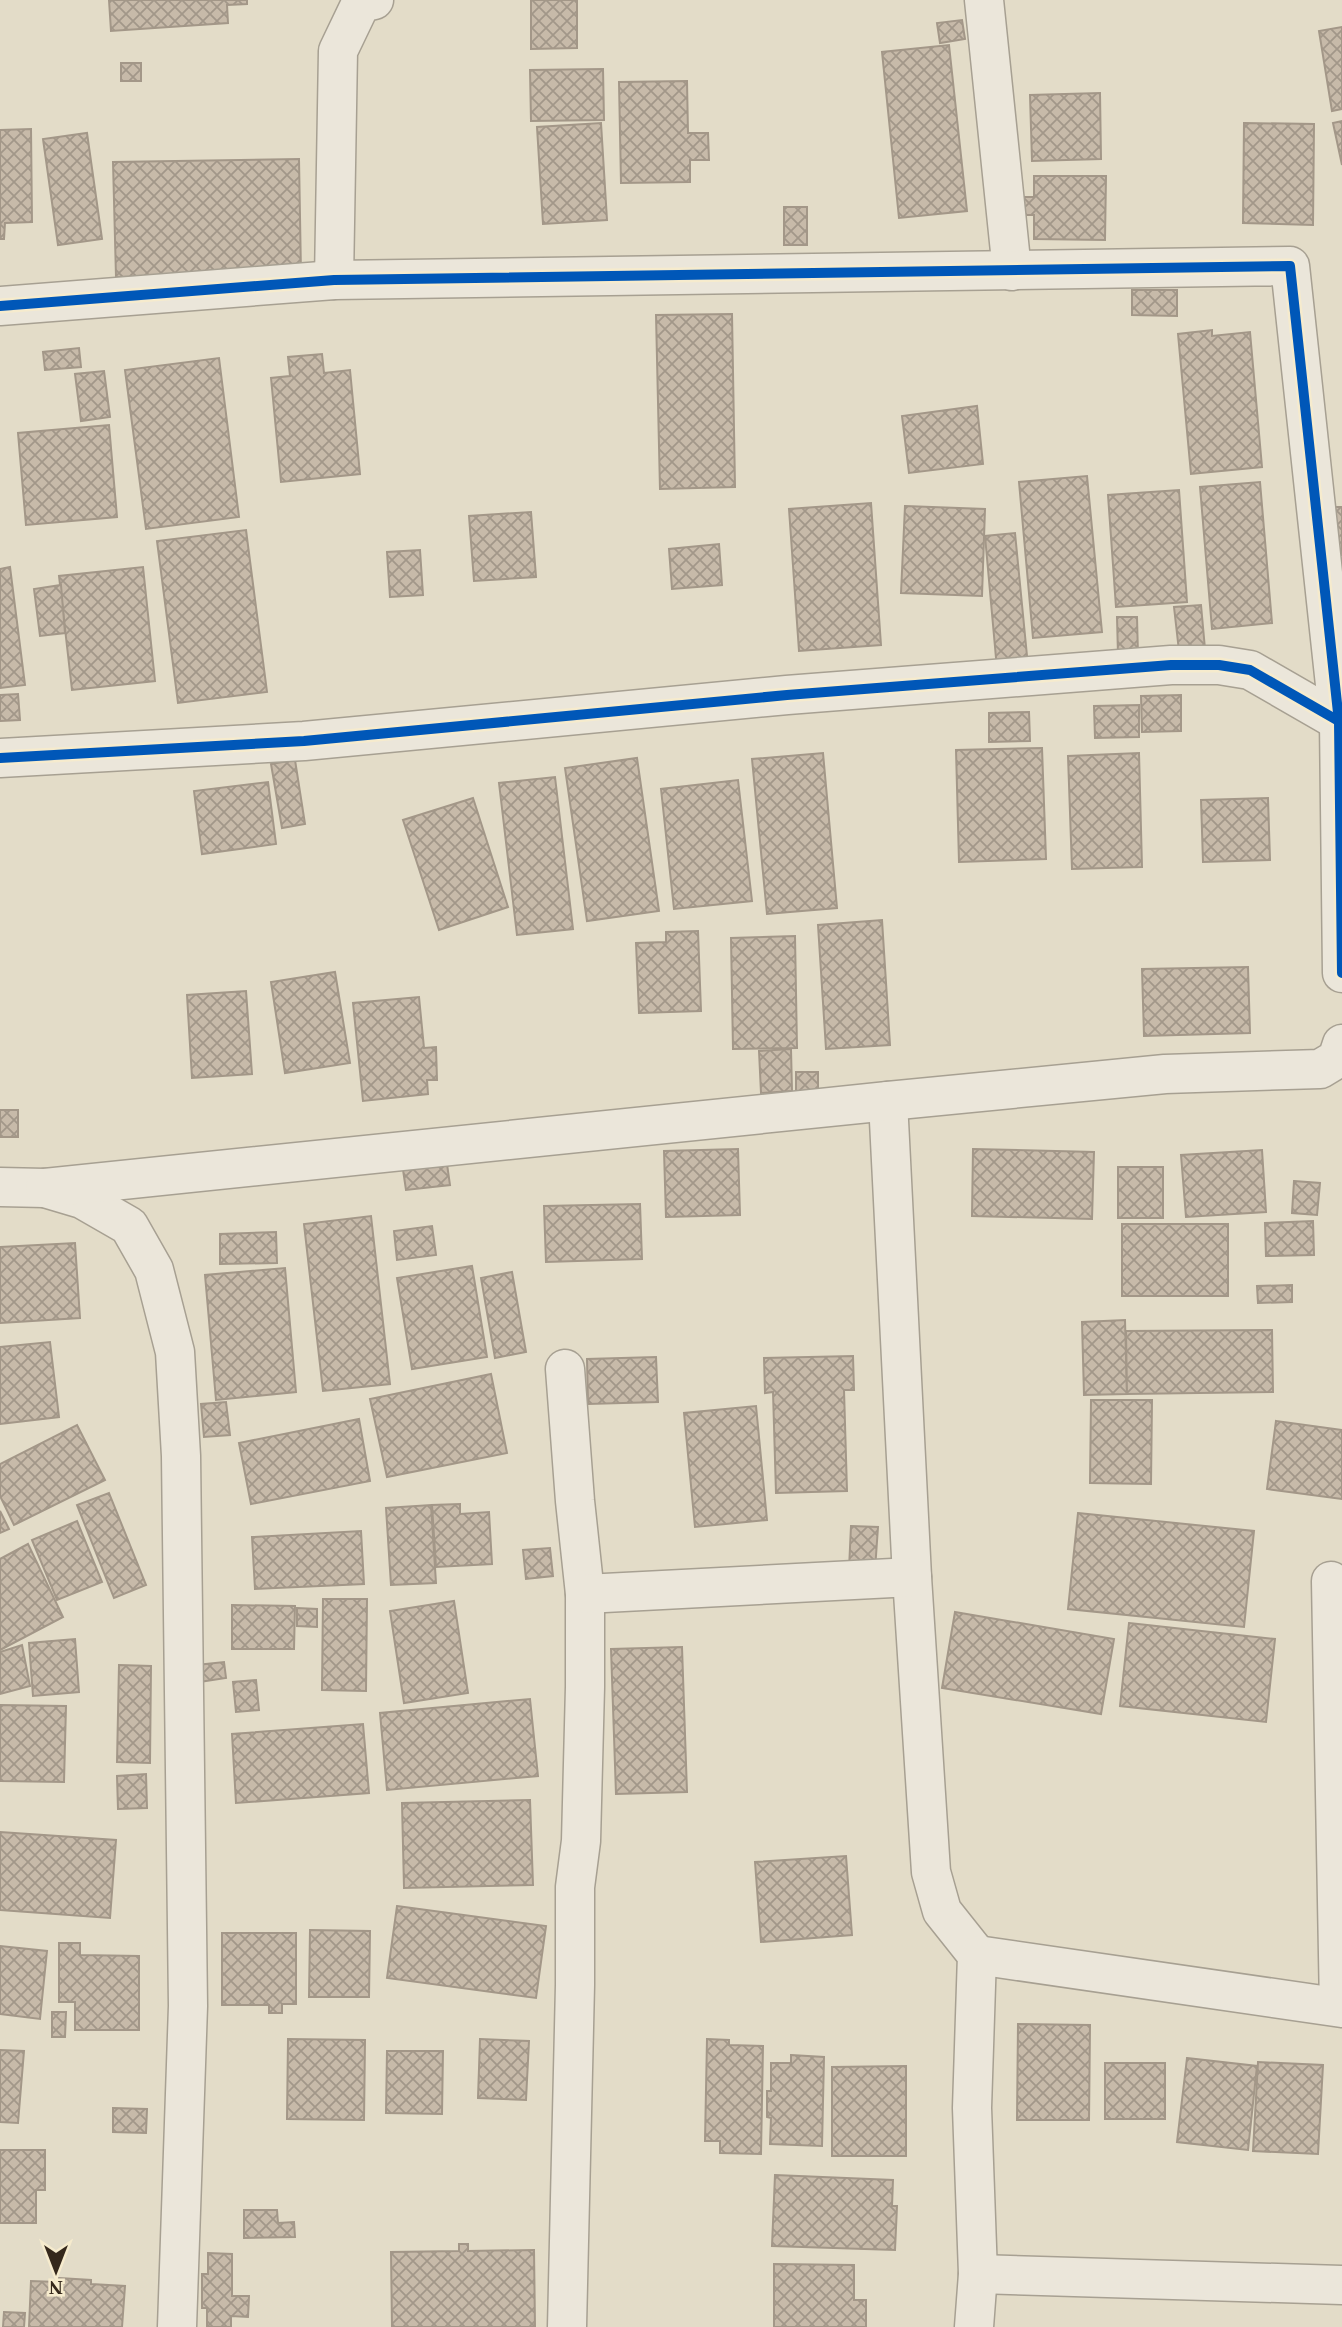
<svg xmlns="http://www.w3.org/2000/svg" width="1342" height="2327" viewBox="0 0 1342 2327" font-family="'Times New Roman',serif">
  <style>
    .building { fill: url(#building-cross-hatch); stroke: #a39788; stroke-width: 2 }
    .lines { fill: none; stroke-linecap: round; stroke-linejoin: round }
    .minor-casing { stroke: #a7a092; stroke-width: 41 }
    .minor { stroke: #ebe6da; stroke-width: 38 }
    .cycleway-casing { stroke: #f6ebcd; stroke-width: 15 }
    .cycleway { stroke: #0057b8; stroke-width: 10 }
  </style>
  <defs>
    <pattern id="building-cross-hatch" width="8" height="8" patternUnits="userSpaceOnUse" patternTransform="scale(1.75)"><rect width="8" height="8" fill="#c7baa9"/><path d="M0 0l8 8M0 8l8-8" fill="none" stroke="#a29789"/></pattern>
  </defs>
  <rect width="100%" height="100%" fill="#e3dcc8"/>
  <g class="building">
    <path d="M109 0H247V4L227 5 228 23 111 31Z"/>
    <path d="M531 0H577V48L531 49Z"/>
    <path d="M962 20 965 39 940 43 937 23Z"/>
    <path d="M1342 27V109L1332 111 1319 31Z"/>
    <path d="M949 45 967 211 899 218 882 52Z"/>
    <rect x="121" y="63" width="20" height="18"/>
    <path d="M603 69 604 120 531 121 530 70Z"/>
    <path d="M687 81 688 133H708L709 160H690V182L621 183 619 82Z"/>
    <path d="M1100 93 1101 159 1032 161 1030 95Z"/>
    <path d="M1342 121V165L1333 123Z"/>
    <path d="M601 123 607 220 543 224 537 127Z"/>
    <path d="M1244 123 1314 124 1313 225 1243 223Z"/>
    <path d="M31 129 32 222 5 223 4 239H0V130Z"/>
    <path d="M87 133 102 239 58 245 43 139Z"/>
    <path d="M299 159 301 274 116 277 113 162Z"/>
    <path d="M1034 176H1106L1105 240 1034 239V215H1021V197H1034Z"/>
    <rect x="784" y="207" width="23" height="38"/>
    <path d="M1132 290H1177V316L1132 315Z"/>
    <path d="M732 314 735 487 660 489 656 315Z"/>
    <path d="M1212 330V336L1250 332 1262 467 1191 474 1178 334Z"/>
    <path d="M79 348 81 367 45 370 43 352Z"/>
    <path d="M322 354 324 373 350 370 360 474 281 482 271 378 290 376 288 357Z"/>
    <path d="M219 358 239 517 146 529 125 370Z"/>
    <path d="M104 371 110 417 81 421 75 374Z"/>
    <path d="M977 406 983 464 909 473 902 416Z"/>
    <path d="M109 425 117 517 26 525 18 433Z"/>
    <path d="M1087 476 1102 632 1033 638 1019 482Z"/>
    <path d="M1260 482 1272 623 1212 629 1200 487Z"/>
    <path d="M1179 490 1187 602 1116 607 1108 495Z"/>
    <path d="M871 503 881 645 799 651 789 509Z"/>
    <path d="M905 506 985 509 982 596 901 593Z"/>
    <path d="M1331 507H1342V555H1332Z"/>
    <path d="M531 512 536 577 474 581 469 516Z"/>
    <path d="M246 530 267 692 178 703 157 541Z"/>
    <path d="M1015 533 1028 666 997 669 985 536Z"/>
    <path d="M719 544 722 585 672 589 669 549Z"/>
    <path d="M420 550 423 595 390 597 387 552Z"/>
    <path d="M10 567 25 685 0 688V569Z"/>
    <path d="M143 567 155 681 72 690 59 576Z"/>
    <path d="M61 585 65 633 40 636 34 589Z"/>
    <path d="M1201 605 1205 649 1179 651 1174 607Z"/>
    <path d="M1117 617H1137L1138 655H1118Z"/>
    <path d="M18 694 20 720 0 721V695Z"/>
    <path d="M1181 695V731L1142 732 1141 696Z"/>
    <path d="M1139 705V737L1095 738 1094 706Z"/>
    <path d="M1029 712 1030 741 989 742V713Z"/>
    <path d="M1042 748 1046 859 959 862 956 750Z"/>
    <path d="M823 753 837 908 767 914 752 759Z"/>
    <path d="M1139 753 1142 867 1072 869 1068 756Z"/>
    <path d="M637 758 659 911 587 921 565 768Z"/>
    <path d="M295 760 305 824 282 828 271 764Z"/>
    <path d="M555 777 573 929 517 935 499 783Z"/>
    <path d="M738 780 752 901 674 909 661 789Z"/>
    <path d="M268 782 276 844 202 854 194 791Z"/>
    <path d="M473 798 508 907 439 930 403 820Z"/>
    <path d="M1268 798 1270 860 1203 862 1201 800Z"/>
    <path d="M882 920 890 1045 826 1049 818 925Z"/>
    <path d="M698 931 701 1011 639 1013 636 943 666 942V932Z"/>
    <path d="M795 936 797 1048 733 1049 731 938Z"/>
    <path d="M1248 967 1250 1033 1144 1036 1142 969Z"/>
    <path d="M335 972 350 1063 285 1073 271 982Z"/>
    <path d="M246 991 252 1074 192 1078 187 995Z"/>
    <path d="M419 997 424 1048 436 1047 437 1080H427L428 1094 363 1101 353 1003Z"/>
    <path d="M791 1049 792 1091 761 1093 759 1051Z"/>
    <rect x="796" y="1072" width="22" height="20"/>
    <rect x="0" y="1110" width="18" height="27"/>
    <path d="M738 1149 740 1215 666 1217 664 1151Z"/>
    <path d="M973 1149 1094 1152 1092 1219 972 1216Z"/>
    <path d="M1262 1150 1266 1212 1186 1217 1181 1155Z"/>
    <path d="M446 1157 450 1185 406 1190 402 1163Z"/>
    <rect x="1118" y="1167" width="45" height="51"/>
    <path d="M1294 1181 1320 1183 1317 1215 1292 1213Z"/>
    <path d="M640 1204 642 1259 546 1262 544 1206Z"/>
    <path d="M371 1216 390 1384 323 1391 304 1224Z"/>
    <path d="M1313 1221 1314 1255 1266 1256 1265 1223Z"/>
    <rect x="1122" y="1224" width="106" height="72"/>
    <path d="M432 1226 436 1255 397 1260 394 1231Z"/>
    <path d="M276 1232 277 1263 220 1264V1234Z"/>
    <path d="M75 1243 80 1318 0 1323V1247Z"/>
    <path d="M472 1266 487 1357 412 1369 397 1278Z"/>
    <path d="M285 1268 296 1392 216 1400 205 1275Z"/>
    <path d="M512 1272 526 1352 495 1358 481 1278Z"/>
    <path d="M1292 1285V1302L1258 1303 1257 1286Z"/>
    <path d="M1125 1320 1127 1394 1084 1395 1082 1322Z"/>
    <path d="M1272 1330 1273 1392 1127 1394 1126 1331Z"/>
    <path d="M50 1342 59 1417 0 1424V1347Z"/>
    <path d="M853 1356 854 1390H844L847 1491 776 1493 773 1392 765 1393 764 1358Z"/>
    <path d="M656 1357 658 1402 588 1404 587 1359Z"/>
    <path d="M491 1374 507 1453 387 1477 370 1399Z"/>
    <path d="M1091 1400H1152L1151 1484 1090 1483Z"/>
    <path d="M226 1402 230 1435 204 1437 201 1404Z"/>
    <path d="M756 1406 767 1520 695 1527 684 1413Z"/>
    <path d="M359 1419 370 1481 251 1504 239 1443Z"/>
    <path d="M1276 1421 1342 1430V1499L1267 1489Z"/>
    <path d="M77 1425 105 1480 14 1525 0 1496V1464Z"/>
    <path d="M109 1493 146 1585 114 1598 77 1505Z"/>
    <path d="M460 1504V1514L489 1512 492 1564 436 1567 432 1505Z"/>
    <path d="M431 1505 436 1583 391 1585 386 1508Z"/>
    <path d="M0 1511 9 1529 0 1533Z"/>
    <path d="M1078 1513 1254 1531 1244 1627 1068 1609Z"/>
    <path d="M77 1521 102 1582 57 1600 32 1540Z"/>
    <path d="M851 1526 878 1527 875 1570 849 1569Z"/>
    <path d="M361 1531 364 1584 255 1589 252 1537Z"/>
    <path d="M28 1544 63 1617 0 1650V1559Z"/>
    <path d="M550 1548 553 1576 526 1579 523 1550Z"/>
    <path d="M323 1599H367L366 1691 322 1690Z"/>
    <path d="M454 1601 468 1693 404 1703 390 1611Z"/>
    <path d="M232 1605 295 1606 294 1649H232Z"/>
    <path d="M297 1608 317 1609V1627L297 1626Z"/>
    <path d="M955 1612 1114 1639 1101 1714 942 1688Z"/>
    <path d="M1129 1623 1275 1639 1266 1722 1120 1706Z"/>
    <path d="M75 1639 79 1692 33 1696 29 1643Z"/>
    <path d="M22 1645 30 1686 0 1694V1652Z"/>
    <path d="M682 1647 687 1792 616 1794 611 1649Z"/>
    <path d="M224 1662 226 1678 199 1682 197 1665Z"/>
    <path d="M119 1665 151 1666 150 1763 117 1762Z"/>
    <path d="M256 1680 259 1710 236 1712 233 1682Z"/>
    <path d="M530 1699 538 1776 387 1790 380 1713Z"/>
    <path d="M0 1705 66 1706 64 1782 0 1781Z"/>
    <path d="M363 1724 369 1793 236 1803 232 1734Z"/>
    <path d="M146 1774 147 1808 118 1809 117 1776Z"/>
    <path d="M530 1800 533 1885 404 1888 402 1803Z"/>
    <path d="M0 1832 116 1840 110 1918 0 1910Z"/>
    <path d="M846 1856 852 1935 761 1942 755 1862Z"/>
    <path d="M397 1906 546 1926 536 1998 387 1978Z"/>
    <path d="M310 1930 370 1931 369 1997H309Z"/>
    <path d="M222 1933H296V2004H282V2013H269V2005H222Z"/>
    <path d="M59 1943H80V1955L139 1956V2030H75V2002H59Z"/>
    <path d="M0 1946 47 1951 40 2019 0 2014Z"/>
    <path d="M52 2012H66L65 2037H52Z"/>
    <path d="M1018 2024 1090 2025 1089 2120H1017Z"/>
    <path d="M288 2039 365 2040 364 2120 287 2119Z"/>
    <path d="M480 2039 529 2041 526 2100 478 2098Z"/>
    <path d="M707 2039 729 2040V2045L763 2046 761 2154 720 2153V2141H705Z"/>
    <path d="M0 2050 24 2051 18 2123 0 2122Z"/>
    <path d="M387 2051H443L442 2114 386 2113Z"/>
    <path d="M791 2055 824 2057 822 2146 770 2144 771 2118 767 2117V2091H771V2063H791Z"/>
    <path d="M1187 2058 1257 2066 1248 2150 1177 2142Z"/>
    <path d="M1258 2062 1323 2065 1318 2154 1253 2151Z"/>
    <rect x="1105" y="2063" width="60" height="56"/>
    <path d="M906 2066V2156H832V2067Z"/>
    <path d="M113 2108 147 2109 146 2133 113 2132Z"/>
    <path d="M0 2150H45V2190H36V2223H0Z"/>
    <path d="M775 2175 893 2180 892 2206H897L895 2250 772 2246Z"/>
    <path d="M244 2210H277L278 2223 294 2222 295 2237 244 2238Z"/>
    <path d="M459 2244H468V2251L534 2250 535 2327H392L391 2252 459 2251Z"/>
    <path d="M208 2253 232 2254V2296H249L248 2317 231 2316V2327H207V2308H202V2274H208Z"/>
    <path d="M774 2264 854 2265V2300H866V2327H774Z"/>
    <path d="M59 2278 91 2280V2284L125 2286 122 2327H29L31 2281 58 2282Z"/>
    <path d="M4 2312 25 2313 24 2327H3Z"/>
  </g>
  <g class="lines">
    <g class="minor-casing">
      <g id="minor">
        <path d="M984 0 1012 271"/>
        <path d="M334 280 338 51 361 3 374 0"/>
        <path d="M0 306 334 280 1290 266 1339 722 1342 973"/>
        <path d="M0 758 304 741 787 695 1171 665H1219L1250 670 1342 723"/>
        <path d="M888 1101 912 1577 931 1872 942 1911 977 1955 972 2108 978 2274 974 2327"/>
        <path d="M0 1187 45 1188 82 1199 129 1226 154 1270 175 1352 181 1456 188 2006 177 2327"/>
        <path d="M45 1188 888 1101 1165 1074 1320 1069 1337 1059 1342 1044"/>
        <path d="M565 1369 575 1501 585 1594V1687L581 1841 575 1887V1985L567 2327"/>
        <path d="M1331 1581 1339 2007"/>
        <path d="M585 1594 912 1577"/>
        <path d="M977 1955 1342 2008"/>
        <path d="M978 2274 1342 2285"/>
      </g>
    </g>
    <use href="#minor" class="minor"/>
    <g class="cycleway-casing">
      <g id="cycleway">
        <path d="M0 306 334 280 1290 266 1339 722 1342 973"/>
        <path d="M0 758 304 741 787 695 1171 665H1219L1250 670 1342 723"/>
      </g>
    </g>
    <use href="#cycleway" class="cycleway"/>
  </g>
  <g transform="translate(56 2271) rotate(180)" stroke="#f6ebcd" stroke-width="5" paint-order="stroke">
  <path d="M0-5L12 26L0 18L-12 26Z" fill="#35281b"/>
  <text y="-10" font-size="19" font-weight="bold" text-anchor="middle" fill="#35281b">N</text>
  </g>
</svg>
